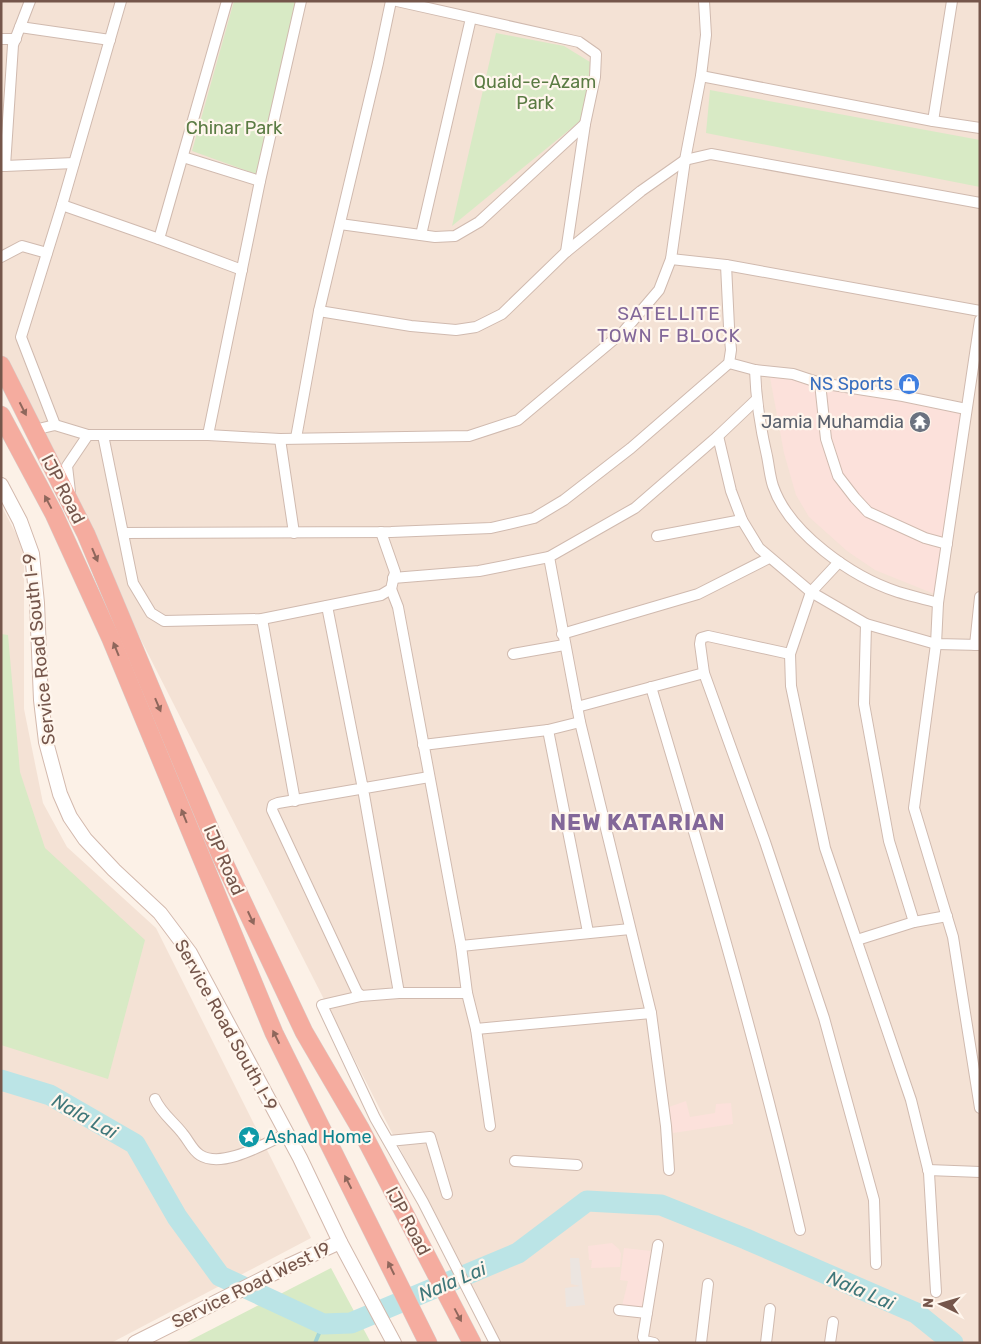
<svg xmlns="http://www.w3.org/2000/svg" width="981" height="1344" viewBox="0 0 981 1344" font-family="Rubik,sans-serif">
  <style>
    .residential { fill: #f4e2d5 }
    .commercial { fill: #fce1db }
    .industrial { fill: #ece5e0 }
    .green { fill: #d8eac5 }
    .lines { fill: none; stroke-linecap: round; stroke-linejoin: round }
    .stream { stroke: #a2d5d7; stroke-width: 4 }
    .river { stroke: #bbe4e6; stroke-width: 21 }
    .street-casing { stroke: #d0baaf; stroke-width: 12 }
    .secondary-casing { stroke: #d3b9ad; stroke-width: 16 }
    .highway-casing { stroke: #d8d0cd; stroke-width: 19 }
    .street { stroke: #fff; stroke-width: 10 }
    .secondary { stroke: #fff; stroke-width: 14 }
    .highway { stroke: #f5ac9f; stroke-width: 18 }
    .oneway { fill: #8f675c }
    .labels { text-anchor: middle; stroke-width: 4.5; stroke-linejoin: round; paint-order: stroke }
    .park-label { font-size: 18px; fill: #5a7b43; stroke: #fff6ed }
    .shop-label { font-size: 18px; fill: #366cbe; stroke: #fff6ed; text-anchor: end }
    .worship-label { font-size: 18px; fill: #5b616d; stroke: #fff6ed; text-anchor: end }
    .street-label { font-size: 18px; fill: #75564b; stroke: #fff6ed }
    .culture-label { font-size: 18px; fill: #0d838f; stroke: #fff6ed; text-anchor: start }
    .neighbourhood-label { font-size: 19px; letter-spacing: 1px; fill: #826799; stroke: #fff6ed }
    .water-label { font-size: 19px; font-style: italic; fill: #3f777a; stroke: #fff6ed }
    .district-label { font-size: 22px; font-weight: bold; letter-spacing: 1px; fill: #826799; stroke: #fff6ed }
  </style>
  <rect width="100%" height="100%" fill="#fcf1e7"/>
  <g class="residential">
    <path d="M1 1H980V1343H499L1 365Z"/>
    <path d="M1 505 24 549V709L43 803 67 847 156 928 311 1238 111 1343H1Z"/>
  </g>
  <g class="commercial">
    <path d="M769 372 962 411 937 595 875 570 847 551 809 517 796 495 784 453Z"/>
    <path d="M686 1101 690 1117 715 1113 716 1104 731 1103 733 1124 673 1133 669 1107Z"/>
    <path d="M612 1243 619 1249 621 1254 620 1267 591 1268 592 1260H589L588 1246Z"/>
    <path d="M624 1248 651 1251 642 1309 622 1306 628 1281 620 1280Z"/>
  </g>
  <path class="industrial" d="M570 1258H579L585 1305 566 1307 565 1288 580 1286 571 1284Z"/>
  <g class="green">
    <path d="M234 1H296L259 175 192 151Z"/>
    <path d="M496 33 564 46 590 62 585 117 452 226Z"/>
    <path d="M710 90 980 140V187L706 133Z"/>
    <path d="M1 634 8 635 20 772 45 848 145 940 108 1079 1 1045Z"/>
    <path d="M331 1268 371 1343H185Z"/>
  </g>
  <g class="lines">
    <path class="stream" d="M315 1343 323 1324"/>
    <path class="river" d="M1 1080 50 1095 135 1144 177 1217 220 1276 323 1324 351 1323 518 1253 587 1201 661 1205 746 1239 916 1313 953 1343"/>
    <g class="street-casing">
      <g id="street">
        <path d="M397 1 579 42 596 54 595 77 585 124 566 252"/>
        <path d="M952 1 933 121 980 128"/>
        <path d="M20 27 110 40"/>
        <path d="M1 39H16"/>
        <path d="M701 76 933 121"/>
        <path d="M183 157 260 181"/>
        <path d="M1 166H5L13 45 30 1"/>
        <path d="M5 166 74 163"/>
        <path d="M62 205 159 239 242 270"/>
        <path d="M340 224 435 237 455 236 479 222 585 124"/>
        <path d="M421 235 471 18"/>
        <path d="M159 239 227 1"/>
        <path d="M1 257 22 246 47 253"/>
        <path d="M671 259 726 265 980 311"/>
        <path d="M319 311 411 326 456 330 476 327 502 314 566 252 641 191 685 160 711 154 980 203"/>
        <path d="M980 320 938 603 936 644 914 808 953 937 980 1108"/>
        <path d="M729 363 755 370 793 374 820 383 903 396 966 409"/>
        <path d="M755 370C756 401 760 426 767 456 769 466 770 477 773 486 789 533 852 577 898 592 911 596 925 599 938 603"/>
        <path d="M820 383 826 439 838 476 855 498 868 512 925 538 947 544"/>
        <path d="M55 425 21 337 62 205 121 1"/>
        <path d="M34 430 55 425 88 435H208L280 439 469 436 518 420 624 331 659 290 671 259 685 160 701 76 706 35 704 1"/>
        <path d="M103 435 133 583 151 613 164 621 262 619 381 595 391 589 395 572 381 532"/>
        <path d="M208 435 260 181 301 1"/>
        <path d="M718 436 731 491 742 520 759 548 811 592 866 624 936 644 980 645"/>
        <path d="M296 438 319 311 378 63 391 1"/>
        <path d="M280 439 294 533"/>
        <path d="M70 492 67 466 88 435"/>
        <path d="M123 533 391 532 491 528 534 518 564 500 631 448 729 363 731 350 729 327 726 265"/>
        <path d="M657 536 742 520"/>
        <path d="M839 562 811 592 790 654 791 686 825 848 911 1100 929 1173 936 1292"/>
        <path d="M393 578 479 571 549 557"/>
        <path d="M391 589 398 607 461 946 467 993 476 1029 490 1126"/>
        <path d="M327 606 363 789 399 993 361 996 357 992 272 810 273 805 278 803 429 777"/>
        <path d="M262 619 295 801"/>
        <path d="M866 624 864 704 889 841 914 922"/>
        <path d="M562 634 698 594 769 558"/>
        <path d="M975 645 980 597"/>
        <path d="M513 654 564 645"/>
        <path d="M790 654 708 636 701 638 700 644 704 673 765 842 824 1018 874 1200 876 1264"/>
        <path d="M651 687C705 867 758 1047 800 1230"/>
        <path d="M577 707 704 673"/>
        <path d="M548 730 588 932"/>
        <path d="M423 745 548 730 580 722"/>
        <path d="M857 940 914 922 947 916"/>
        <path d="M461 946 630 929"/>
        <path d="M399 993H467"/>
        <path d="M361 996 322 1005 375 1118 423 1202 495 1343"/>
        <path d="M476 1029 651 1013"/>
        <path d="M155 1099C161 1113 174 1122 183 1134 189 1141 192 1150 200 1155 222 1169 264 1144 286 1134"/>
        <path d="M389 1141 430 1137 447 1194"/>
        <path d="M515 1161 577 1165"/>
        <path d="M669 1170 666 1126 651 1013 580 722 549 557 635 508 718 436 756 400"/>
        <path d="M928 1170 980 1172"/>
        <path d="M619 1310 647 1313"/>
        <path d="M654 1343 645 1341 643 1337 658 1245"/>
        <path d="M701 1343 708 1284"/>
        <path d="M766 1343 770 1309"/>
        <path d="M830 1343 833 1322"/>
      </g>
    </g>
    <g class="secondary-casing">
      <g id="secondary">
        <path d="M1 485 20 521 32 554 37 603 41 700 46 742 60 794 70 817 85 839 114 870 160 913 190 953 300 1158 340 1242 394 1343"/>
        <path d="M135 1343 290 1265 340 1242"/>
      </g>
    </g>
    <g class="highway-casing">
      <g id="highway">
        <path d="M1 365 86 534 221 856 304 1032 360 1128 472 1343"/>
        <path d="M1 415 54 514 111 639 274 1033 428 1343"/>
      </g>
    </g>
    <use href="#street" class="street"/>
    <use href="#secondary" class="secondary"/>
    <use href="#highway" class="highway"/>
  </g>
  <defs><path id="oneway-solid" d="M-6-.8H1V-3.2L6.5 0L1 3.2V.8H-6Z" transform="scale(1.25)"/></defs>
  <g class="oneway">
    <use href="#oneway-solid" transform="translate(23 409) rotate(63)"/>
    <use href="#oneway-solid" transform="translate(48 502) rotate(-118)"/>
    <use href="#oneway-solid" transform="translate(95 555) rotate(67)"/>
    <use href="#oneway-solid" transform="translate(116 649) rotate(-112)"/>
    <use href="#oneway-solid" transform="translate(158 705) rotate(67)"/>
    <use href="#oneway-solid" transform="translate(184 816) rotate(-112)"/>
    <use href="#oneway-solid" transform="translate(251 918) rotate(65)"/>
    <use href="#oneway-solid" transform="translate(276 1037) rotate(-116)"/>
    <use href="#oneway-solid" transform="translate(348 1182) rotate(-117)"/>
    <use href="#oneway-solid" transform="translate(391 1268) rotate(-116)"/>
    <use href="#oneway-solid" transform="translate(458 1315) rotate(62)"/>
  </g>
  <defs>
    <g id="shop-disc" transform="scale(1.125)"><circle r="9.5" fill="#3f7fe0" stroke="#fff6ed"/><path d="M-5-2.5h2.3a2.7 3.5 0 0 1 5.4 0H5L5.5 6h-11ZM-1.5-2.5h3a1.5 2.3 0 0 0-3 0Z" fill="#fff"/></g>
    <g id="temple-disc" transform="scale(1.125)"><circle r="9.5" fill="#6b7280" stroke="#fff6ed"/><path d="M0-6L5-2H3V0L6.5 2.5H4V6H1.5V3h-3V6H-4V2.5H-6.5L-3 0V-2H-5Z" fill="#fff"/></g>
    <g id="sight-disc" transform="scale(1.125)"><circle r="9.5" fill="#0f9aa8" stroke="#fff6ed"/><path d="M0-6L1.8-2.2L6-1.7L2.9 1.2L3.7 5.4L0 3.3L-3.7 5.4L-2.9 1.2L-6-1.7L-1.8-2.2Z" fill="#fff"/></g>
  </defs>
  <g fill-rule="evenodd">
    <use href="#shop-disc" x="909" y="384"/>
    <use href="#temple-disc" x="920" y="422"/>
    <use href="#sight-disc" x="249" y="1137"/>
  </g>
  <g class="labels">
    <g class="park-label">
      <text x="535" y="88">Quaid-e-Azam<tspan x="535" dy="21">Park</tspan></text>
      <text x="234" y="134">Chinar Park</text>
    </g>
    <g class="shop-label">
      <text x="893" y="390">NS Sports</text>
    </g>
    <g class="worship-label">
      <text x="904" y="428">Jamia Muhamdia</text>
    </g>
    <g class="street-label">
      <text transform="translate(63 489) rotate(63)" y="6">IJP Road</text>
      <text transform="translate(39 649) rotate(-96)" y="6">Service Road South I-9</text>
      <text transform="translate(224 860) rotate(66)" y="6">IJP Road</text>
      <text transform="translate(226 1025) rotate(61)" y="6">Service Road South I-9</text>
      <text transform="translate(408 1221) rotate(62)" y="6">IJP Road</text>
      <text transform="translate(251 1285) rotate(-26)" y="6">Service Road West I9</text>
    </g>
    <g class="culture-label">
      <text x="265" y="1143">Ashad Home</text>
    </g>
    <g class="neighbourhood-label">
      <text x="669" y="320">SATELLITE<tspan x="669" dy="22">TOWN F BLOCK</tspan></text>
    </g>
    <g class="water-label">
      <text transform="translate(85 1116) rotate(29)" y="7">Nala Lai</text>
      <text transform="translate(452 1281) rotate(-23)" y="7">Nala Lai</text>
      <text transform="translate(861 1290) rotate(23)" y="7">Nala Lai</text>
    </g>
    <g class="district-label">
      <text x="638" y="830">NEW KATARIAN</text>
    </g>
  </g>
  <rect width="981" height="1344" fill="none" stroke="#75564b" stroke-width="5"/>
  <g transform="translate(941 1304) rotate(275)" stroke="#fff6ed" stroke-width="4" paint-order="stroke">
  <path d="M0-4L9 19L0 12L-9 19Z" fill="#75564b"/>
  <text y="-8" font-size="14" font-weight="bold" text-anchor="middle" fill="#75564b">N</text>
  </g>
</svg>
